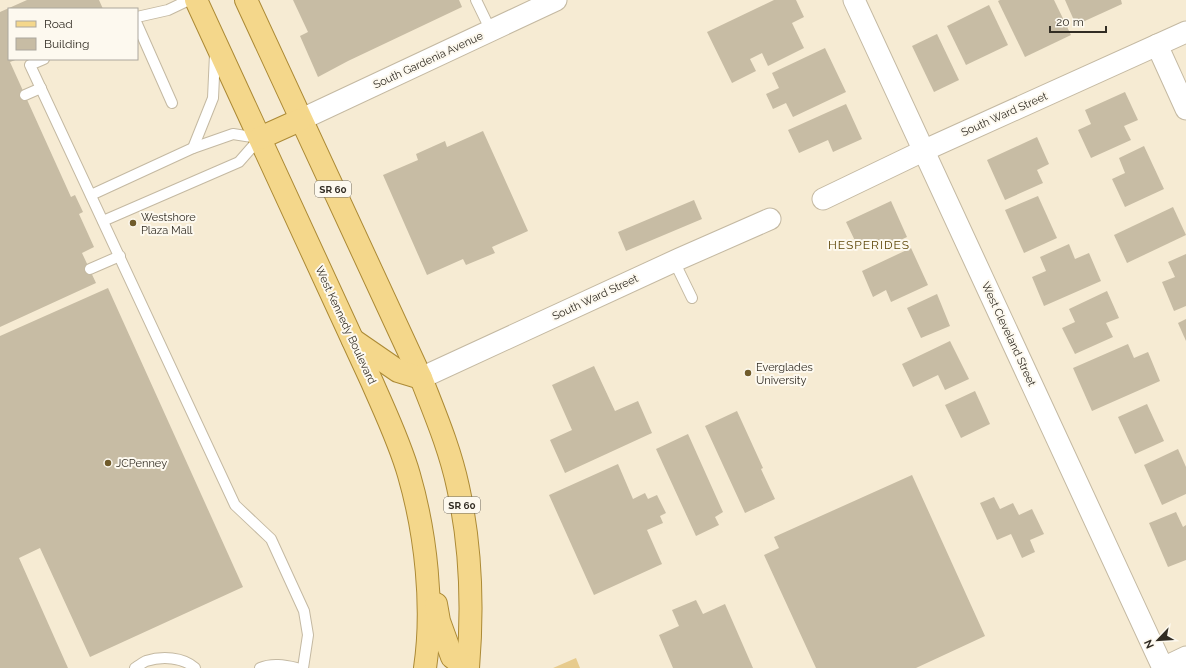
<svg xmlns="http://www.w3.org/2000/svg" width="1186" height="668" viewBox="0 0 1186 668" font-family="Raleway,sans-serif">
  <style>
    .green { fill: #e7cb8d }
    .building { fill: #c7bca4 }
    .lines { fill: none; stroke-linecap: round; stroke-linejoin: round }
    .service-casing { stroke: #c4b9a2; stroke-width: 12 }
    .minor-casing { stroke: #c4b9a2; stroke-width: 23 }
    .primary-casing { stroke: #ac8a35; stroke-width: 24 }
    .service { stroke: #fff; stroke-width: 10 }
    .minor { stroke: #fff; stroke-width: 21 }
    .primary { stroke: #f4d78b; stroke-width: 22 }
    .poi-dot { fill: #705b2a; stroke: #fdf9ef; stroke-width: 1.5 }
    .labels { text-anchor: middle; stroke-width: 4; stroke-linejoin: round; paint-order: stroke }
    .shield { fill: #fdf9ef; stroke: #6f6a61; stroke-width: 1 }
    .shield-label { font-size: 10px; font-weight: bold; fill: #322d24 }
    .street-label { font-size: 11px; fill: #322d24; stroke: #fdf9ef }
    .poi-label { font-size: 11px; fill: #322d24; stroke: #fdf9ef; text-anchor: start }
    .neighbourhood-label { font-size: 12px; letter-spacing: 1px; fill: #5e4708; stroke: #fdf9ef }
  </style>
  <rect width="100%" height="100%" fill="#f6ebd3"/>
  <path class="green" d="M576 658 580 668H553Z"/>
  <g class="building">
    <path d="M27 0H99L103 9H9V59H18L10 62 71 197 75 195 83 212 79 214 94 247 82 253 96 283 0 327V12Z"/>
    <path d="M293 0H459L462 7 348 61 318 77 300 36 308 32Z"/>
    <path d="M774 0H796L804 17 792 23 804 48 768 66 762 53 750 59 756 71 732 83 707 32Z"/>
    <path d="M1000 0H1054L1071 35 1025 57 998 1Z"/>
    <path d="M1065 0H1121L1122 4 1076 25Z"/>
    <path d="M989 5 1008 45 966 65 947 26Z"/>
    <path d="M937 34 959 80 934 92 912 46Z"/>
    <path d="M825 48 846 92 793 117 786 103 773 109 766 94 779 88 772 73Z"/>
    <path d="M1125 92 1138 120 1124 126 1131 140 1091 158 1078 130 1091 124 1085 110Z"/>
    <path d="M846 104 862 139 833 152 828 140 799 153 788 130Z"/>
    <path d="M483 131 528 231 492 247 495 253 466 265 463 259 427 275 383 175 418 160 416 154 445 141 447 147Z"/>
    <path d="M1037 137 1049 164 1037 170 1043 183 1005 200 987 160Z"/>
    <path d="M1144 146 1164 189 1125 207 1112 179 1125 173 1119 158Z"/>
    <path d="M1038 196 1057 238 1024 253 1005 210Z"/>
    <path d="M694 200 702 219 626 251 618 232Z"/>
    <path d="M891 201 907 237 877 251 871 239 857 245 846 222Z"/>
    <path d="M1173 207 1186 235 1127 263 1114 235Z"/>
    <path d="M1069 244 1075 259 1089 253 1101 281 1044 306 1032 277 1046 271 1040 257Z"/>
    <path d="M911 248 928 285 891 302 886 290 873 297 862 271Z"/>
    <path d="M1186 254V306L1174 311 1162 282 1175 277 1168 262Z"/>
    <path d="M108 288 243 587 90 657 40 548 19 558 68 668H0V336Z"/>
    <path d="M1107 291 1119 318 1106 323 1113 337 1075 354 1062 328 1075 322 1069 309Z"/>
    <path d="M937 294 950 326 921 338 907 308Z"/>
    <path d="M1186 319V341L1178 323Z"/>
    <path d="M950 341 969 379 945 390 938 375 913 387 902 364Z"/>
    <path d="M1128 344 1134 358 1148 352 1160 381 1092 411 1073 368Z"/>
    <path d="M594 366 615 411 638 401 652 433 565 473 550 440 572 430 552 385Z"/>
    <path d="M975 391 990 424 961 438 945 405Z"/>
    <path d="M1147 404 1164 441 1135 454 1118 417Z"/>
    <path d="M737 411 763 468 761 469 775 499 745 513 705 426Z"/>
    <path d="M688 434 723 512 715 517 719 525 696 536 656 449Z"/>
    <path d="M1178 449 1186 467V494L1162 505 1144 465Z"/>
    <path d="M618 464 633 499 645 493 648 499 657 495 666 513 660 516 663 523 647 530 662 564 594 595 549 495Z"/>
    <path d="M912 475 985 636 916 668H816L764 555 779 548 774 537Z"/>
    <path d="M994 497 1000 509 1013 503 1019 515 1032 509 1044 534 1030 540 1035 552 1022 558 1011 534 997 540 980 503Z"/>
    <path d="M1176 512 1183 527 1186 525V560L1168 567 1149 523Z"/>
    <path d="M696 600 703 614 725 604 753 668H673L659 635 679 626 672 610Z"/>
  </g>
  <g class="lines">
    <g class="service-casing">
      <g id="service">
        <path d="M476 0 491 31"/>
        <path d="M137 17 168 10 189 0"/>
        <path d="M137 24 172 103"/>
        <path d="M44 59 30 65 235 505 271 539 304 611 308 635 303 668"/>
        <path d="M25 95 41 88"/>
        <path d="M193 148 213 98 215 54"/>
        <path d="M91 195 193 148 233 134 258 138"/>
        <path d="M103 221 239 162 260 138"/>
        <path d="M674 261 692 298"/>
        <path d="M90 269 120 256"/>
        <path d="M135 668C138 666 142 663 146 661 162 656 183 657 195 668"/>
        <path d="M260 668C272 663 284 665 297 668"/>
      </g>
    </g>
    <g class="minor-casing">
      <g id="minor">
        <path d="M854 0 1163 668"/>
        <path d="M1157 45 1186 109"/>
        <path d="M300 120 556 0"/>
        <path d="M823 199 925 150 1186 32"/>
        <path d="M421 378 679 259 770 219"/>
        <path d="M1163 668 1186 657"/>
      </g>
    </g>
    <g class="primary-casing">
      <g id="primary">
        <path d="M196 0 372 382C385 412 400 443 409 475 426 534 434 607 425 668"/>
        <path d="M246 0 421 378C435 414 450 449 458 487 471 546 473 608 468 668"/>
        <path d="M260 138 300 120"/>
        <path d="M353 340 398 371 421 378"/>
        <path d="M436 604 439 621 452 657 467 668"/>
      </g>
    </g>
    <use href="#service" class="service"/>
    <use href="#minor" class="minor"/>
    <use href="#primary" class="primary"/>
  </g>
  <g class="poi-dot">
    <circle cx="133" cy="223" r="4"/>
    <circle cx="748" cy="373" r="4"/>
    <circle cx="108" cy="463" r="4"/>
  </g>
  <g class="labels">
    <g class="shield">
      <rect x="315" y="181" width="36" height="16" rx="3"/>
      <rect x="444" y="497" width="36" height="16" rx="3"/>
    </g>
    <g class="shield-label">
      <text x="333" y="193">SR 60</text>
      <text x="462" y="509">SR 60</text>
    </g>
    <g class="street-label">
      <text transform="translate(428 60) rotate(-25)" y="4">South Gardenia Avenue</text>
      <text transform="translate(1004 114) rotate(-24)" y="4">South Ward Street</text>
      <text transform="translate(595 297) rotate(-25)" y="4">South Ward Street</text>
      <text transform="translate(346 325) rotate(65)" y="4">West Kennedy Boulevard</text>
      <text transform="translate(1009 334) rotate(65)" y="4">West Cleveland Street</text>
    </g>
    <g class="poi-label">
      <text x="141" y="221">Westshore<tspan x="141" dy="13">Plaza Mall</tspan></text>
      <text x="756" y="371">Everglades<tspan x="756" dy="13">University</tspan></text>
      <text x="116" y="467">JCPenney</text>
    </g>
    <g class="neighbourhood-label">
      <text x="869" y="249">HESPERIDES</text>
    </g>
  </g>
  <rect x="8" y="8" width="130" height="52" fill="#fdf9ef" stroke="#aca79e"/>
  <rect x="16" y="21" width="20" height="6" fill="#f4d78b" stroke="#aca79e"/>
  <text x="44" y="28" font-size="12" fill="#322d24">Road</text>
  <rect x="16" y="38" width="20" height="12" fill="#c7bca4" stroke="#aca79e"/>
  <text x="44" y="48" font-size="12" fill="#322d24">Building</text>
  <g transform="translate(1158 640) rotate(245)" stroke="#fdf9ef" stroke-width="3" paint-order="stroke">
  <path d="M0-3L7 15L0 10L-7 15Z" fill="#322d24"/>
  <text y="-6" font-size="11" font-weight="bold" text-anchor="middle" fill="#322d24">N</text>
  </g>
  <path d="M1050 26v6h56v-6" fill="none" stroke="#322d24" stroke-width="2"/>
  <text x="1056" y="26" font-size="12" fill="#322d24" stroke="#fdf9ef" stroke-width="3" paint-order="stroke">20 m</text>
</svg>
